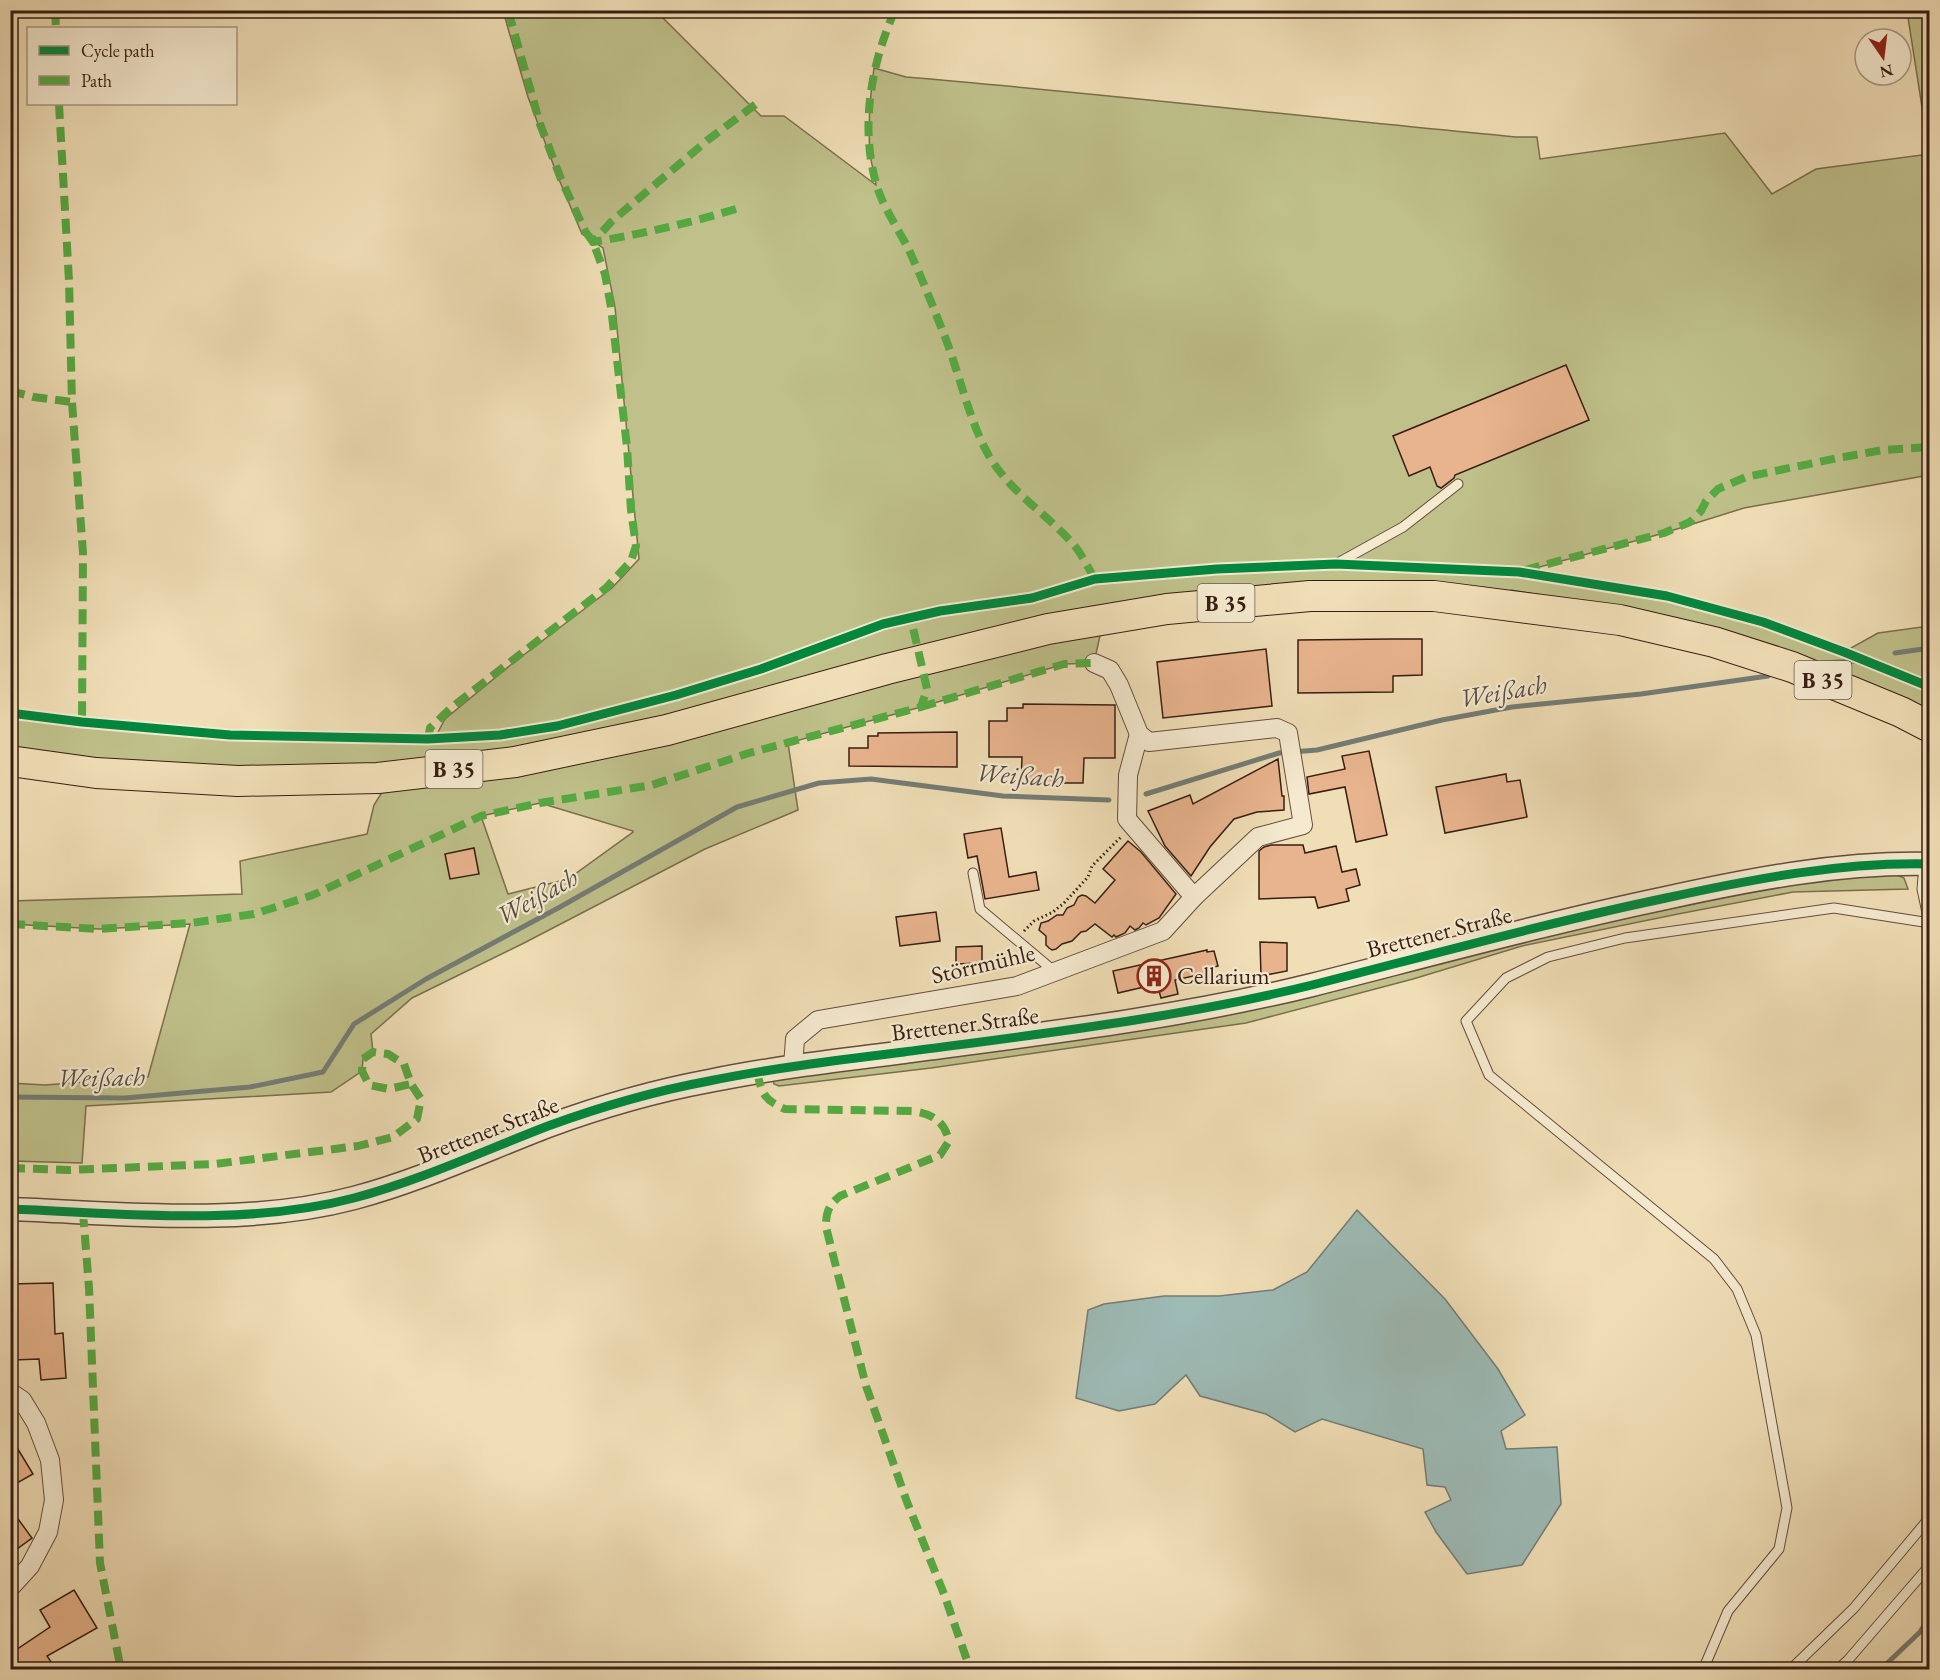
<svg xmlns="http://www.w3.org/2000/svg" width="1940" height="1680" viewBox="0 0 1940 1680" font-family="'EB Garamond',serif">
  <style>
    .green { fill: #bfc08a; stroke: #7b6e4e; stroke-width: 1.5; fill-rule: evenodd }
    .water { fill: #9dbbb6; stroke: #747c75; stroke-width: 1.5 }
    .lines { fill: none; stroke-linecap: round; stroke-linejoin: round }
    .stream { stroke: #747c75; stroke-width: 5 }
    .building { fill: #e8b48d; stroke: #371d13; stroke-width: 1.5 }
    .service-casing { stroke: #654d3c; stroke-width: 11 }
    .minor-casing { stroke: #654d3c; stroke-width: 20 }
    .tertiary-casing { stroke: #654d3c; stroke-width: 25 }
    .primary-casing { stroke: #371d13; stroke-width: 32 }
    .path { stroke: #371d13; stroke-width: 3; stroke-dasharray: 1.5 3; stroke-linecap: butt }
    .service { stroke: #f5ead0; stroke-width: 9 }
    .minor { stroke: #f5ead0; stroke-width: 18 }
    .tertiary { stroke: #f5ead0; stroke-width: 22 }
    .primary { stroke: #f0deb6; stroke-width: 30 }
    .quiet { stroke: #55a942; stroke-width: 8; stroke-dasharray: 15 8; stroke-linecap: butt }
    .cycleway-casing { stroke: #f5ead0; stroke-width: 13 }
    .cycleway { stroke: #00873e; stroke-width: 9 }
    .labels { text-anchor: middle; stroke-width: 4.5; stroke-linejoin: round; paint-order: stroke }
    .shield { fill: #f5ead0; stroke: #705a4c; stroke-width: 1.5 }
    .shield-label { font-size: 22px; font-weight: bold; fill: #371d13 }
    .street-label { font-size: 24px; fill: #371d13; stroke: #f5ead0 }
    .poi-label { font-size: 24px; fill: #371d13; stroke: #f5ead0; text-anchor: start }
    .water-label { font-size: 26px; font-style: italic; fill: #564c44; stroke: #f5ead0 }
  </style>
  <rect width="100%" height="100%" fill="#f0deb6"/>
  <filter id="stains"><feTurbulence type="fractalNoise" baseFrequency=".00333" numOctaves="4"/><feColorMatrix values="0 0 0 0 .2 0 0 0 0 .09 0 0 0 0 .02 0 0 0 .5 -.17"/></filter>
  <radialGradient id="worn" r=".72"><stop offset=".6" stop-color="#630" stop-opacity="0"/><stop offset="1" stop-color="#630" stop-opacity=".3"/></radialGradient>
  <g class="green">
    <path d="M503 11H656L761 116H784L876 185C875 174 871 164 870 153 868 125 870 96 874 68L906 77C1110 94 1313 118 1516 137H1537L1540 159 1725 133 1772 194 1816 169 1929 154V475L1744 508 1664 533 1521 572 1667 596 1763 622 1844 652 1878 633 1929 626V712L1625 609 1511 590 1503 604 1310 596 1101 631 1094 663 1064 664 921 707 788 743 798 810 705 849 524 943 412 998 371 1034 373 1052 363 1059 362 1071 331 1092 86 1106 82 1163 11 1161 10 1083 45 1085 148 1077 190 924 99 929 11 924V901L242 894 240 861 367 834 374 805 384 789 514 750 314 770 124 763 11 750V716L82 726 231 738 437 734 445 719 513 663 612 588 639 559 615 307 603 248 582 234 558 177 528 97ZM540 803 633 831V832L568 879 508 894 481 816Z"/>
    <path d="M1907 11H1929V152Z"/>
    <path d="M1864 873 1895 874 1904 878 1908 889 1793 892 1678 914 1522 946 1413 979 1246 1023 931 1068 779 1086 774 1084 773 1081 776 1078 1503 945 1760 889Z"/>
  </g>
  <path class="water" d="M1357 1210 1445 1299 1498 1369 1525 1415 1501 1431 1506 1449 1557 1447 1561 1504 1522 1565 1467 1574 1436 1532 1425 1512 1451 1500 1445 1487 1427 1485 1423 1449 1322 1419 1295 1432 1266 1414 1200 1396 1186 1375 1155 1404 1119 1411 1076 1398 1088 1310 1104 1304 1164 1296H1219L1273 1290 1307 1272Z"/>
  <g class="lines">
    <g class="stream">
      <path d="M1895 653 1930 648"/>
      <path d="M1823 663 1856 661"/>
      <path d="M1146 794 1279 753 1317 750 1442 720 1512 707 1641 694 1768 676"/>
      <path d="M10 1097 125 1098 250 1087 323 1072 354 1024 426 979 560 907 737 807 819 783 871 779 1003 796 1109 800"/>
      <path d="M1880 1670 1920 1632 1930 1617"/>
    </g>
  </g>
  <g class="building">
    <path d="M1566 365 1589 420 1455 475 1454 478 1441 488 1437 486 1430 467 1409 476 1393 436Z"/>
    <path d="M1393 639H1422V675L1393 676V692L1298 693V640Z"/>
    <path d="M1266 649 1272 706 1163 718 1157 662Z"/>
    <path d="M1023 704 1115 705V758H1084L1083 783H1021L1022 757H989V721H1007V708H1023Z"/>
    <path d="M957 732V767L849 766V748H868V736H878V733Z"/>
    <path d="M1369 751 1387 835 1356 842 1345 787 1309 794 1307 777 1345 769 1342 756Z"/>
    <path d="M1278 759 1282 796H1284V810L1257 812 1234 819 1210 847 1191 876 1165 846 1148 811 1190 795 1193 804Z"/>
    <path d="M1506 774 1507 782 1520 780 1527 817 1445 833 1436 787Z"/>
    <path d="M1001 828 1009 877 1036 872 1039 890 985 899 977 856 968 858 964 834Z"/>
    <path d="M1128 841 1141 852 1176 894 1159 918 1146 925 1143 923 1139 928 1135 930 1130 926 1125 933 1116 937 1114 935 1112 937 1095 924 1086 931 1081 932 1072 941 1062 944 1056 949 1052 950 1049 948 1046 945V936L1039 930 1041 923 1048 921 1057 915H1063L1067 908 1074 905 1078 897 1082 895 1086 896 1095 903 1115 880 1103 869Z"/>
    <path d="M1271 845H1303L1305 853 1336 846 1342 872 1356 869 1360 885 1346 889 1349 901 1318 908 1315 897 1259 899V851L1264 847Z"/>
    <path d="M474 848 479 874 450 879 445 854Z"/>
    <path d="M936 912 940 941 900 946 896 917Z"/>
    <path d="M1260 942 1287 943V971L1261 976Z"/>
    <path d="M982 946V963L956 964V947Z"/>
    <path d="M1207 950V952L1214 951 1218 966 1211 968 1212 972 1175 980 1178 994 1161 998 1157 984 1118 993 1113 971Z"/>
    <path d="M53 1283 55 1334 63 1333 66 1378 41 1380 39 1359 13 1360 10 1284Z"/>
    <path d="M10 1436 33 1474 10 1487Z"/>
    <path d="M10 1508 32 1538 10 1554Z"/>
    <path d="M74 1590 97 1628 47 1656 52 1663 43 1670H10V1654L50 1627 40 1610Z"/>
  </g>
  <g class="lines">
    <g class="service-casing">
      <g id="service">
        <path d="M1336 564 1403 527 1458 484"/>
        <path d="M1924 866 1922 889 1929 922"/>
        <path d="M973 873 980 909 1055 972"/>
        <path d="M1703 1670 1728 1611 1779 1549 1787 1508 1756 1335 1737 1289 1714 1259 1489 1075 1466 1021 1506 978 1548 957 1625 938 1834 908 1930 923"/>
        <path d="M1790 1670 1854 1608 1926 1522 1930 1512"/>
        <path d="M1837 1670 1848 1660 1930 1565"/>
      </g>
    </g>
    <g class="minor-casing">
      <g id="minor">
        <path d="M1139 734 1128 775 1127 819 1194 897"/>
        <path d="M793 1066 795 1039 818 1020 1017 986 1163 931 1194 897 1258 837 1303 825 1288 733 1277 728 1149 742 1139 734 1119 685 1110 670 1094 663"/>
        <path d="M10 1392 22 1400 36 1423 50 1460 54 1500 48 1532 30 1566 10 1588"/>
      </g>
    </g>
    <g class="tertiary-casing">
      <path id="tertiary" d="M10 1209C123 1213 244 1227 354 1198 421 1180 483 1151 548 1126 600 1107 655 1091 709 1081 773 1068 839 1060 904 1052 1040 1034 1178 1018 1312 985 1430 955 1547 923 1666 898 1753 879 1840 862 1930 864"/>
    </g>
    <g class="primary-casing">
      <path id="primary" d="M10 761 96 773 238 781 378 778 515 762 667 730 887 669 1048 629 1167 609 1310 596H1434L1620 620 1714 642 1792 667 1901 712 1930 727"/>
    </g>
    <path class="path" d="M1024 931 1034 921 1053 912 1064 903 1088 877 1092 866 1121 837"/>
    <use href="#service" class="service"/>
    <use href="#minor" class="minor"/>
    <use href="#tertiary" class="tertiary"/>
    <use href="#primary" class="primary"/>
    <g class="quiet">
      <path d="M55 10 56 28"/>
      <path d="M895 10C871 64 860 126 876 183 881 203 898 229 908 248 921 276 932 304 943 332 959 371 969 421 989 456 1011 493 1046 513 1073 544 1082 554 1088 568 1095 579"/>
      <path d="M59 104 69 281 72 402 83 553 82 722"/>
      <path d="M736 209C689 223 642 234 593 242L612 221 709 139 760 101"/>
      <path d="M10 391 34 397 72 402"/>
      <path d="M1525 570 1664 533 1690 522 1701 511 1706 501 1718 489 1746 477 1838 458 1883 450 1930 447"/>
      <path d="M921 707 1064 664 1094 663"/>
      <path d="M428 739 430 728 452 707 606 588 631 561 636 546 631 510 627 447 611 307 605 274 593 242 585 231 561 179 540 124 508 10"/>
      <path d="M10 924 99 929 191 923 254 914 313 895 481 816 540 803 652 785 749 753 921 707 927 689 911 619"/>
      <path d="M757 1072C762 1094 764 1100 785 1109L912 1111C932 1114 944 1120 949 1141L940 1155 840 1196C829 1205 826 1211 826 1227L866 1386 907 1502 944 1594 969 1666 965 1670"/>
      <path d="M10 1168 68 1170 215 1164 358 1146 393 1137 417 1119 421 1099 411 1084 404 1064 388 1054 373 1052 363 1059 362 1071 369 1085 389 1089 411 1084"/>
      <path d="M83 1212 89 1288 100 1563 121 1670"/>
    </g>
    <g class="cycleway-casing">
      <g id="cycleway">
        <path d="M10 713 82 722 230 735 428 739 500 735 557 726 676 695 761 669 883 624 940 611 1032 598 1095 579 1217 569 1336 564 1519 572 1667 596 1763 622 1844 652 1930 687"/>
        <path d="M10 1209C123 1213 244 1227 354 1198 421 1180 483 1151 548 1126 600 1107 655 1091 709 1081 773 1068 839 1060 904 1052 1040 1034 1178 1018 1312 985 1430 955 1547 923 1666 898 1753 879 1840 862 1930 864"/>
      </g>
    </g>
    <use href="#cycleway" class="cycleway"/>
  </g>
  <defs>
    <g id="building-ring" transform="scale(1.725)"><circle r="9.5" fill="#f5ead0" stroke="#8f2418" stroke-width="1.5"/><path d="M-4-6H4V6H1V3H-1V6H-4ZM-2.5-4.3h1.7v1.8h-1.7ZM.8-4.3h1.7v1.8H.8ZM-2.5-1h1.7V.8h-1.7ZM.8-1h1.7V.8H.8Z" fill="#8f2418"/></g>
  </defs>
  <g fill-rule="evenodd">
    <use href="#building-ring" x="1154" y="976"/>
  </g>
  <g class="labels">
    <g class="shield">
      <rect x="1197.5" y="584" width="57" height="38" rx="4.5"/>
      <rect x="1794.5" y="661" width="57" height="38" rx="4.5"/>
      <rect x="425.5" y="750" width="57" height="38" rx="4.5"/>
    </g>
    <g class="shield-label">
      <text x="1226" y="611">B 35</text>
      <text x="1823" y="688">B 35</text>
      <text x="454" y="777">B 35</text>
    </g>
    <g class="street-label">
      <text transform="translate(1439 932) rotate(-14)" y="8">Brettener Straße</text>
      <text transform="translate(983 964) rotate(-13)" y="8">Störrmühle</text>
      <text transform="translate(965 1024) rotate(-7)" y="8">Brettener Straße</text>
      <text transform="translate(488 1130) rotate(-21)" y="8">Brettener Straße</text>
    </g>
    <g class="poi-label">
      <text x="1177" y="984">Cellarium</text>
    </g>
    <g class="water-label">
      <text transform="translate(1503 691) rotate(-10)" y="9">Weißach</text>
      <text transform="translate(1020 775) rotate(4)" y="9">Weißach</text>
      <text transform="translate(537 896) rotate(-29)" y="9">Weißach</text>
      <text transform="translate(101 1077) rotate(-1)" y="9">Weißach</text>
    </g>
  </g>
  <rect width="1940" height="1680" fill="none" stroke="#f0deb6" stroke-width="36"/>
  <rect x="12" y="12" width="1916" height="1656" fill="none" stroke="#371d13" stroke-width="3"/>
  <rect x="18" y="18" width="1904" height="1644" fill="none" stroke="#371d13" stroke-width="1.5"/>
  <rect x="27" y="27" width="210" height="78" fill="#f5ead0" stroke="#a99884" stroke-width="1.5"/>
  <rect x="39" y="46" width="30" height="9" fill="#00873e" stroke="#a99884" stroke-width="1.5"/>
  <text x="81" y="57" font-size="18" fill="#371d13">Cycle path</text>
  <rect x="39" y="76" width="30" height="9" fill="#55a942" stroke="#a99884" stroke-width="1.5"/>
  <text x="81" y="87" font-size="18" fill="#371d13">Path</text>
  <g transform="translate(1883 57) rotate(166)"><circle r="28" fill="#f5ead0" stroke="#a99884" stroke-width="1.5"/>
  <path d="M0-4.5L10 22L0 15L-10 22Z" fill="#8f2418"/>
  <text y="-9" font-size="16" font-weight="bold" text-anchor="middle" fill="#371d13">N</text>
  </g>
  <rect width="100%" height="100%" filter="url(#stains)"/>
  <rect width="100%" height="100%" fill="url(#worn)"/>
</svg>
